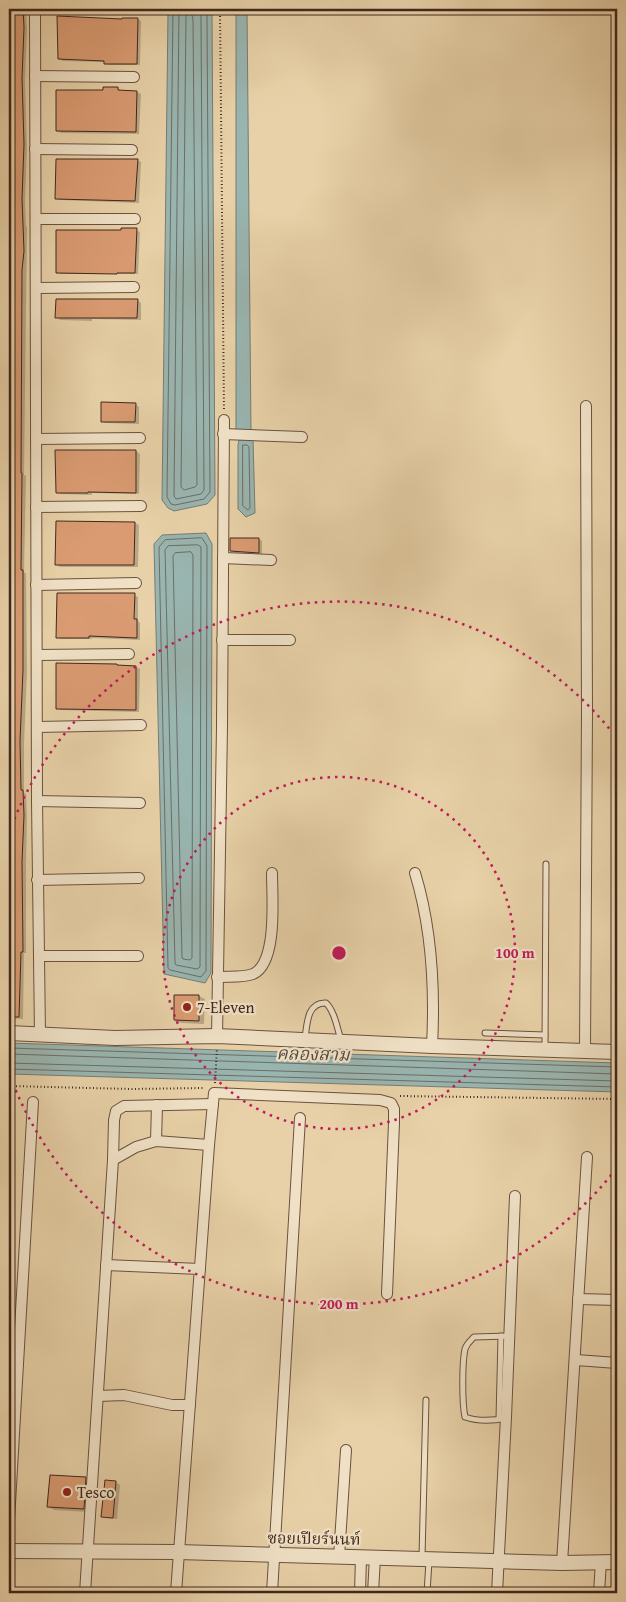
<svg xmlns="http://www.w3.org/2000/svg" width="626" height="1602" viewBox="0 0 626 1602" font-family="'Gentium Book Plus','Noto Serif Thai',serif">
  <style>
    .water { fill: #99b5b0; stroke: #757d75 }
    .shadow { fill: #0003 }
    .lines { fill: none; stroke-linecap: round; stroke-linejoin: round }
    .shore { stroke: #6c6e66; stroke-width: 1 }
    .building { fill: #da9b72; stroke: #40281d }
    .service-casing { stroke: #6a5240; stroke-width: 7 }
    .minor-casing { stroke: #6a5240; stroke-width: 12 }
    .tertiary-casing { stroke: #6a5240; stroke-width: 16 }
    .path { stroke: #40281d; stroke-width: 2; stroke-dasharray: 1 2.5; stroke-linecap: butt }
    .service { stroke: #f0e1c6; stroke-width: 5 }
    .minor { stroke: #f0e1c6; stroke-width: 10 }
    .tertiary { stroke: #f0e1c6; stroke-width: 14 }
    .ring { fill: none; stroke: #c2185b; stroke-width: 2.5; stroke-dasharray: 2.5 5 }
    .poi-dot { fill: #8f2418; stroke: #f0e1c6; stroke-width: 2 }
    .labels { text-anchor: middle; stroke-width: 4.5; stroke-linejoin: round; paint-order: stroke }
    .poi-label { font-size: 16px; fill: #40281d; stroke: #f0e1c6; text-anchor: start }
    .street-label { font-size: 16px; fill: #40281d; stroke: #f0e1c6 }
    .water-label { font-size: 18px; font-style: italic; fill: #564b42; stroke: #f0e1c6 }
    .centre { fill: #c2185b; stroke: #f0e1c6; stroke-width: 2.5 }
    .ring-label { font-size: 15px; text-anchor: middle; font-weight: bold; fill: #c2185b; stroke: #f0e1c6; stroke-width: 4.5; stroke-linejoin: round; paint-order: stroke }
  </style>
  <rect width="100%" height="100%" fill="#e8d1a8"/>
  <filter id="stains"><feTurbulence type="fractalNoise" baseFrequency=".004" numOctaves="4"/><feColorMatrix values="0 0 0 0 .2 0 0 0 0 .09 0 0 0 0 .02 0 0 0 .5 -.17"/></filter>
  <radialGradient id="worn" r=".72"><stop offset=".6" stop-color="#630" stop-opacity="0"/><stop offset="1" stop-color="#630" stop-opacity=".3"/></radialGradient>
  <g class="water">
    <path d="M169 9H209L212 13 215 495 207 504 174 511 168 508 162 500 168 12Z"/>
    <path d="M236 9H247L251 433 242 434 236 429Z"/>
    <path d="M253 439 255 513 246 517 238 509V445L239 440Z"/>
    <path d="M206 533 212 544 211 973 205 983 164 974 154 544 162 535Z"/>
    <path d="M9 1043 617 1063V1092L9 1074Z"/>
  </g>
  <g class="shadow">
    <path d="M9 9H26L27 30 25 81 27 147 25 202 26 226 27 227 24 475 26 476 24 572 26 574 27 673 24 744V793L26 794 27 818 26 865V953H24L23 1019 9 1018Z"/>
    <path d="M137 19 141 21 140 65H109L105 62 63 61 59 59 124 21Z"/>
    <path d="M118 88 122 92H137L141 94 139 134 61 133 57 131 104 91Z"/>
    <path d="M137 160 141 162 139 203 60 200 56 198Z"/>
    <path d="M136 230 140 232 138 274H61L57 272V231Z"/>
    <path d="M137 300 141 303V320L92 319V321L60 320 57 317Z"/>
    <path d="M135 404 139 407V424L106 423 102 421Z"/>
    <path d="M136 451 140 454 139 494 92 493V495L61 494 57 492Z"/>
    <path d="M57 522 135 523 139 525 138 567H60L56 564Z"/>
    <path d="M259 539 262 541V554L235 553 231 551Z"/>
    <path d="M134 595 138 597V621L140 623V640L92 638V639H61L57 637Z"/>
    <path d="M57 665H117L120 667H136L140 669 139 712 61 710 57 708Z"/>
    <path d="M199 996 205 999 204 1024 181 1023 175 1020Z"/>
    <path d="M85 1478 91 1481 89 1512 54 1510 49 1507Z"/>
    <path d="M116 1482 120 1485 117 1519 106 1518 103 1516Z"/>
  </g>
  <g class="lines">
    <g class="shore">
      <path d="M173 9 167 497 171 504 175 505 204 499 210 492 207 16 205 9"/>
      <path d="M179 9 174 496 176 499 201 494 204 490 201 17 199 9"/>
      <path d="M188 11 191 12 193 19 197 485 195 487 184 490 181 487 186 15Z"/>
      <path d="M243 445H247L249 447 250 508 248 510 243 506Z"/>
      <path d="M202 538 207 546 206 971 201 977 170 970 168 968 159 547 165 540Z"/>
      <path d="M198 545 201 547 200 967 197 969 176 965 175 963 165 550 168 546Z"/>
      <path d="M191 552 193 555 192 958 190 960 183 959 182 957 173 556 175 553Z"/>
      <path d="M9 1048 617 1067"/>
      <path d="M9 1054 617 1074"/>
      <path d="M9 1063 617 1081"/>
      <path d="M9 1069 617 1087"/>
    </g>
  </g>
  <g class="building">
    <path d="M9 9H23L24 27 22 78 24 144 22 199 24 251 22 270 21 473H22L21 570H23V670L20 741 21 790H23L24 815 22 862 23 952H21L19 1017H9Z"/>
    <path d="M57 16 122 19V18H138L137 64H104V61L58 59Z"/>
    <path d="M103 87H118V90L137 91 136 132 56 131V90H103Z"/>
    <path d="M56 159H138L135 201 55 199Z"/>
    <path d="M121 228H137L135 273H117V274L56 273V230H121Z"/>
    <path d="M56 299H138L137 318H55Z"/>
    <path d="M101 402 136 403 135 422H101Z"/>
    <path d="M55 450H136V493L88 492V493H56Z"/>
    <path d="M56 521 135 522 134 565H55Z"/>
    <path d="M230 538H259V553L230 551Z"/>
    <path d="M57 593H135L134 619H137V638L89 636V638H56Z"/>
    <path d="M56 663 117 664V665L136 666V710L56 709Z"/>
    <path d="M174 995H199V1021L174 1020Z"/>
    <path d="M50 1475 86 1477 84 1509 47 1507Z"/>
    <path d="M105 1480 116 1481 113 1518 101 1517Z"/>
  </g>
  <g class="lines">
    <g class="service-casing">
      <g id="service">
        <path d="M485 1033 545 1035"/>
        <path d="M305 1039C307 1024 307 1002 326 1003 335 1012 337 1028 341 1040"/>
        <path d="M545 1049 546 864"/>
        <path d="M506 1418C493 1421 477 1421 465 1417 462 1403 462 1363 465 1349 467 1343 470 1341 474 1337L509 1336"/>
        <path d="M499 1419 501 1336"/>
        <path d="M422 1557 426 1400"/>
        <path d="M427 1593 429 1561"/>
      </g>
    </g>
    <g class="minor-casing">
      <g id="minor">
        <path d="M35 9 37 801 40 1035"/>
        <path d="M135 9H137"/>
        <path d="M35 76 134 77"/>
        <path d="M35 149 132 150"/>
        <path d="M36 219H135"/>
        <path d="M36 288 134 287"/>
        <path d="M223 434 302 437"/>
        <path d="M36 439 140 438"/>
        <path d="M36 507 141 506"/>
        <path d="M223 558 271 560"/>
        <path d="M36 585 136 583"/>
        <path d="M222 640H290"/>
        <path d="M37 655 129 654"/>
        <path d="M37 727 141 725"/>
        <path d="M37 801 140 803"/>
        <path d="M415 873C432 929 435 989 432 1046"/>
        <path d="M37 880 139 878"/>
        <path d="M39 956H138"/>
        <path d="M217 977C228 976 243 978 253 974 278 963 272 896 272 873"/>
        <path d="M217 1036 222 727 224 420"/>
        <path d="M585 1051 587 712 586 406"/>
        <path d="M156 1141 157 1105"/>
        <path d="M113 1160 136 1147 156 1141 209 1145"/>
        <path d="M106 1265 200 1269"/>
        <path d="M578 1299 617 1300"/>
        <path d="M576 1360 617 1363"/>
        <path d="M98 1396 124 1395 172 1405H190"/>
        <path d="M9 1521 33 1102"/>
        <path d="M339 1557 346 1450"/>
        <path d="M562 1563 587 1157"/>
        <path d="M85 1593 113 1160 114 1120 116 1111 124 1106 213 1104"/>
        <path d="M176 1593 209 1145 214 1093 380 1100 391 1103 394 1109V1123L387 1294"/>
        <path d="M272 1593 300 1118"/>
        <path d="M360 1593 361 1557"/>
        <path d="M373 1593 375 1557"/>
        <path d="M497 1593 506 1417 515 1196"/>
        <path d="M599 1593 601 1561"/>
      </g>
    </g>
    <g class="tertiary-casing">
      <g id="tertiary">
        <path d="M9 1033 115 1038 217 1036 432 1046 617 1052"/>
        <path d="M9 1551 178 1552 562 1563 617 1562"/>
      </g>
    </g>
    <g class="path">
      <path d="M220 9 224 411"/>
      <path d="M215 1083 217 1048"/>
      <path d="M9 1086 131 1089 204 1088"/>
      <path d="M400 1096 617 1099"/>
    </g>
    <use href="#service" class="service"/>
    <use href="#minor" class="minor"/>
    <use href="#tertiary" class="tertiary"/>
  </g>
  <g class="ring">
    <circle cx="339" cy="953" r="176"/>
    <path d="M616 1169A351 351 0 0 1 9 1073M9 833A351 351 0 0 1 616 737"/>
  </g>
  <g class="poi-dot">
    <circle cx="187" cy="1007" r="5"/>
    <circle cx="67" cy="1492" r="5"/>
  </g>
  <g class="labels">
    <g class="poi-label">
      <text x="197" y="1013">7-Eleven</text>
      <text x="77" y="1498">Tesco</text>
    </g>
    <g class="street-label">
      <text transform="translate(314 1538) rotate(1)" y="6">ซอยเปียร์นนท์</text>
    </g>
    <g class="water-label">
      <text transform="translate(313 1054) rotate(1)" y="6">คลองสาม</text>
    </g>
  </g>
  <circle cx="339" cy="953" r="8" class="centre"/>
  <g class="ring-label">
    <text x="515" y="958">100 m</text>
    <text x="339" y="1309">200 m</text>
  </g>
  <rect width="626" height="1602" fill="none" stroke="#e8d1a8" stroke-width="30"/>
  <rect x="10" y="10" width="606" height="1582" fill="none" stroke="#40281d" stroke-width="2.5"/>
  <rect x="15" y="15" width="596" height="1572" fill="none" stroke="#40281d"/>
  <rect width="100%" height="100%" filter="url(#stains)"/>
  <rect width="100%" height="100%" fill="url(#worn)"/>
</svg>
